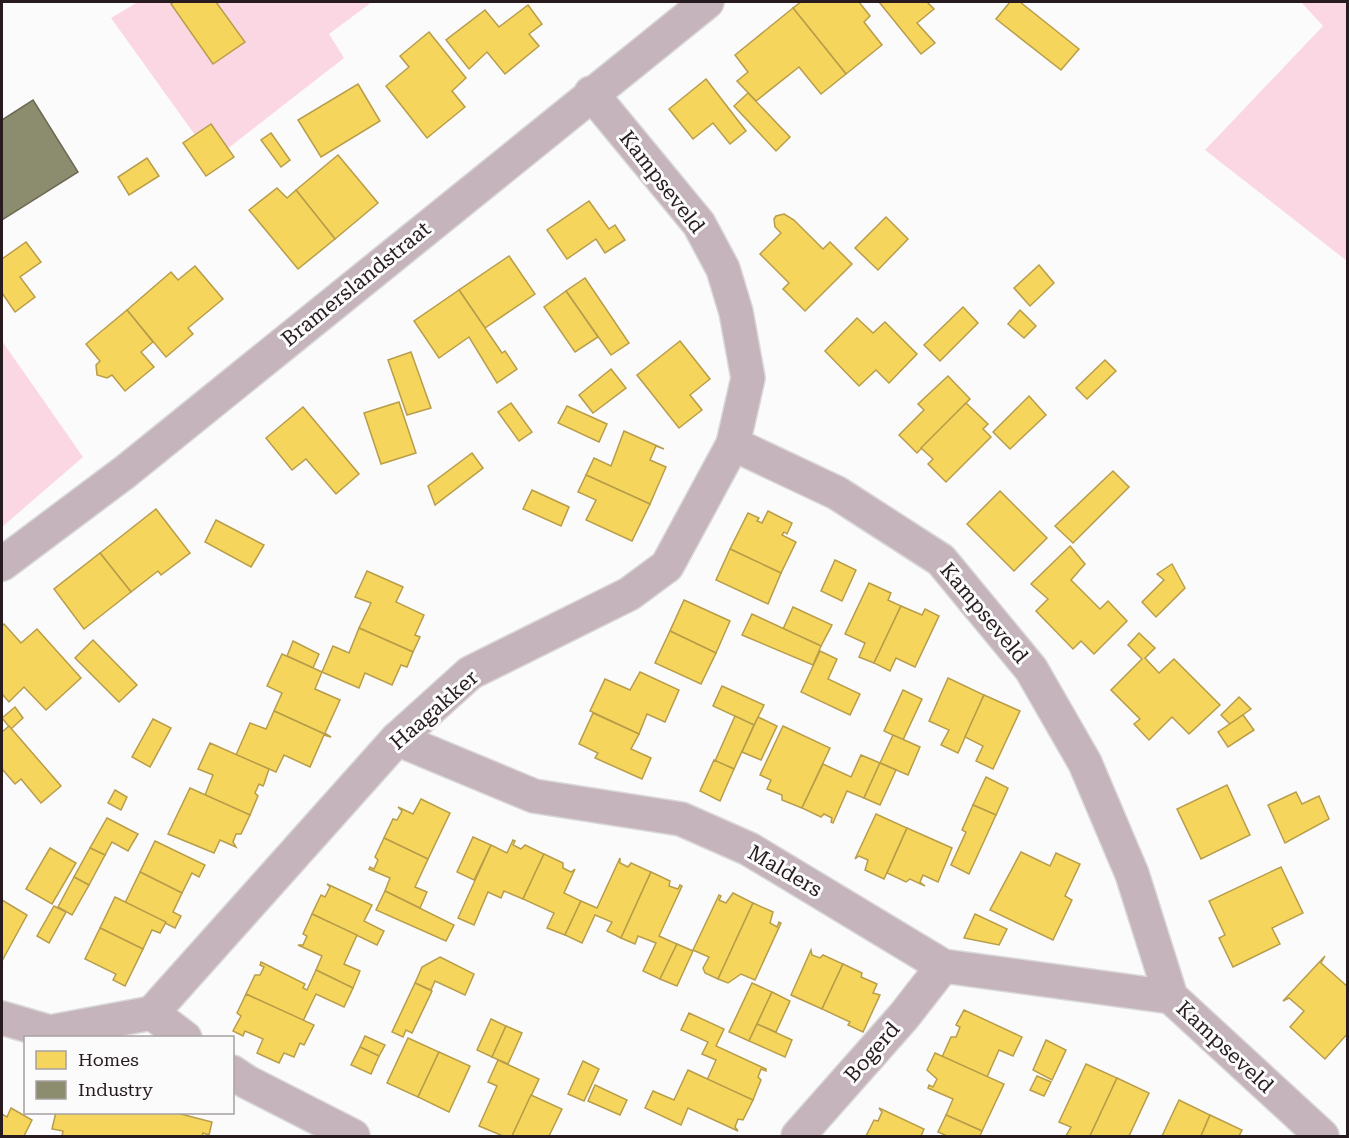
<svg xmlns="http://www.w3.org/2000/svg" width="1349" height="1138" viewBox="0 0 1349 1138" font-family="'Roboto Serif',serif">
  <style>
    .green { fill: #fbd7e4 }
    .homes { fill: #f6d55c; stroke: #b89d4a; stroke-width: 1.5 }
    .industry { fill: #8c8c6e; stroke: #6e6a56; stroke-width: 1.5 }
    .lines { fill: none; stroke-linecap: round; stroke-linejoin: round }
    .minor-casing { stroke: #d9d7d8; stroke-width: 36 }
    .minor { stroke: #c5b4bb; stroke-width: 33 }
    .labels { text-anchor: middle; stroke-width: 6; stroke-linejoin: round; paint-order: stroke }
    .street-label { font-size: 21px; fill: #271b1f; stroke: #fbfbfb }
  </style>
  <rect width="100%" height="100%" fill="#fbfbfb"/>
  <g class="green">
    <path d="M138 2H372L329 34 344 58 213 160 111 18Z"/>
    <path d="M1301 2H1347V261L1205 150 1323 26Z"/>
    <path d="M2 341 83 457 2 527Z"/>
  </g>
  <g class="homes">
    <path d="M174 2H216L245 42 213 64 171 4Z"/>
    <path d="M801 2H859L870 16 864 22 882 45 846 74 793 8Z"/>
    <path d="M879 2H927L934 9 917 23 935 43 921 54Z"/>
    <path d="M1010 2H1020L1079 49 1061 70 996 19Z"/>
    <path d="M528 5 542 24 529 34 539 46 505 74 487 52 469 69 446 40 485 10 499 27Z"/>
    <path d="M793 8 846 74 821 94 799 67 756 101 737 81 748 72 735 55Z"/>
    <path d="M429 32 466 78 452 91 465 107 427 138 386 86 409 67 400 56Z"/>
    <path d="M706 79 746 131 730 144 713 123 693 139 669 109Z"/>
    <path d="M358 84 380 121 321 157 298 120Z"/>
    <path d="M748 93 790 137 776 151 734 106Z"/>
    <path d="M211 124 234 157 206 176 183 143Z"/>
    <path d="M271 133 290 160 281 167 261 140Z"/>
    <path d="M338 155 378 203 335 239 296 190Z"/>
    <path d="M147 158 159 176 129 195 118 177Z"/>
    <path d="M277 188 287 198 296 190 335 239 298 269 249 210Z"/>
    <path d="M589 201 609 229 615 225 625 240 605 253 596 239 567 259 547 230Z"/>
    <path d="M784 214 794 220 823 249 830 242 852 264 805 311 783 289 789 283 760 254 781 233 775 227 774 219 776 216Z"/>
    <path d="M886 217 908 239 878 270 855 248Z"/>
    <path d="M26 242 41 262 20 277 35 297 15 312 2 293V259Z"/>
    <path d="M509 256 535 294 485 328 459 290Z"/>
    <path d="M1039 265 1054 283 1030 306 1014 288Z"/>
    <path d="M195 266 223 299 188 328 193 334 166 357 127 310 171 272 178 280Z"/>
    <path d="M585 278 629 343 611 355 566 291Z"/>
    <path d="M459 290 502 353 505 351 517 369 497 383 469 337 439 358 414 321Z"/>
    <path d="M566 291 598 337 575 352 544 307Z"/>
    <path d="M963 307 978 323 940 361 924 345Z"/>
    <path d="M127 310 153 342 141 352 154 367 125 391 112 375 107 378 97 375 96 365 100 361 86 344Z"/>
    <path d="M1020 310 1036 326 1024 338 1008 324Z"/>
    <path d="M857 318 873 333 885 322 917 354 889 383 876 370 859 386 825 351Z"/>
    <path d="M680 341 710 379 690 395 702 410 679 428 637 375Z"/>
    <path d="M411 352 431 408 407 415 388 360Z"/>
    <path d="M1105 360 1116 371 1087 399 1076 388Z"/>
    <path d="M611 369 626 388 593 413 579 395Z"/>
    <path d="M948 376 970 399 917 453 899 435 924 410 918 404Z"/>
    <path d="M1029 396 1046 415 1010 449 993 432Z"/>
    <path d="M399 402 416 453 381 464 364 413Z"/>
    <path d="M511 403 532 432 519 441 498 412Z"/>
    <path d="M966 403 988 424 983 429 991 437 946 482 928 464 933 459 921 448Z"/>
    <path d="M567 406 607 424 599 442 558 423Z"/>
    <path d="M303 407 359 474 336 494 306 459 292 470 266 438Z"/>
    <path d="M624 431 664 449 656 446 650 460 666 467 650 504 586 475 594 458 611 466Z"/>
    <path d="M472 453 483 468 435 505 428 486Z"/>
    <path d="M1113 471 1129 487 1073 543 1055 526Z"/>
    <path d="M586 475 650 504 632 541 586 520 596 500 578 492Z"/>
    <path d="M532 490 569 507 561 526 523 509Z"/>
    <path d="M1000 491 1047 538 1014 571 967 524Z"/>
    <path d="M156 509 190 553 161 575 158 571 131 592 100 553Z"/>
    <path d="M768 511 792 523 787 534 784 532 782 535 796 542 781 573 730 549 748 513 759 518 757 521 762 523Z"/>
    <path d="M216 520 264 545 251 567 205 542Z"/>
    <path d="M1070 546 1085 564 1071 580 1100 609 1108 601 1127 621 1094 654 1081 641 1073 649 1036 611 1048 599 1031 584Z"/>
    <path d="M730 549 781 573 768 604 716 580Z"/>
    <path d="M100 553 131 592 84 629 54 589Z"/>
    <path d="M835 560 856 570 842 601 821 591Z"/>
    <path d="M1172 564 1185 588 1156 617 1142 602 1164 580 1157 574Z"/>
    <path d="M367 571 403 587 396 602 424 615 415 635 420 637 413 652 359 628 371 603 355 597Z"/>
    <path d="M869 583 891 593 888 600 901 606 874 663 859 657 865 643 845 634Z"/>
    <path d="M684 600 730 621 716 653 670 631Z"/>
    <path d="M901 606 922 615 925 609 939 616 915 667 896 658 890 671 874 663Z"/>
    <path d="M793 607 832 625 821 646 783 629Z"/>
    <path d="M752 614 821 646 813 665 742 635Z"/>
    <path d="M4 624 21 643 37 629 81 678 46 710 24 687 9 702 2 694V626Z"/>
    <path d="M359 628 413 652 407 667 401 665 392 685 365 673 359 688 322 672 333 646 349 653Z"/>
    <path d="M670 631 716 653 701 684 655 663Z"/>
    <path d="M1139 633 1155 648 1145 658 1159 673 1174 659 1220 705 1189 734 1172 717 1149 740 1134 724 1140 719 1111 690 1142 659 1128 645Z"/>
    <path d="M93 640 137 685 119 702 75 658Z"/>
    <path d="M293 641 319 654 313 668 287 656Z"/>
    <path d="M820 651 837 659 828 679 860 694 850 715 801 692Z"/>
    <path d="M282 654 322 672 315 689 340 700 325 733 331 737 274 711 282 693 267 686Z"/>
    <path d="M640 672 679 690 665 722 647 714 639 734 590 711 605 679 630 690Z"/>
    <path d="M948 678 984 695 958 753 941 745 949 730 929 721Z"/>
    <path d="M722 686 764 705 754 725 713 706Z"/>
    <path d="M903 690 922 699 903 740 884 731Z"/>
    <path d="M984 695 1020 711 993 769 976 761 983 746 965 737Z"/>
    <path d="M1239 697 1251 709 1230 724 1221 715Z"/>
    <path d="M15 707 23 718 11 729 2 718Z"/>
    <path d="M274 711 331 737 324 735 310 767 284 755 276 772 236 755 250 723 266 729Z"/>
    <path d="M593 713 639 734 631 749 651 758 642 779 595 758 598 753 579 744Z"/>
    <path d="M1243 715 1254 730 1228 747 1218 732Z"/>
    <path d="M735 716 754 725 734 769 715 761Z"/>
    <path d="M758 717 777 726 761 760 742 752Z"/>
    <path d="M153 719 171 728 150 767 132 757Z"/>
    <path d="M9 726 61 786 41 803 21 779 15 784 2 769V732Z"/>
    <path d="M783 726 830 748 802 808 782 800V795L767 789 771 780 760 775Z"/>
    <path d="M893 735 920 747 908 775 880 763Z"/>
    <path d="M210 743 269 769 264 784 263 786 259 784 255 793 258 796 250 815 205 795 213 775 198 769Z"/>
    <path d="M861 755 880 763 864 798 847 791 833 823 831 822 832 818 824 814 821 817 802 808 823 764 851 777Z"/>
    <path d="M714 760 734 769 720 801 700 791Z"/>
    <path d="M880 763 896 770 880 805 864 798Z"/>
    <path d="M986 777 1008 788 996 815 973 805Z"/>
    <path d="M1227 785 1250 835 1201 859 1177 809Z"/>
    <path d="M190 788 250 815 241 834H236L233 842 236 847 220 840 214 853 168 834Z"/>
    <path d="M115 790 127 797 121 810 108 803Z"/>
    <path d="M1296 792 1302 804 1319 796 1329 819 1285 843 1268 805Z"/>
    <path d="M421 799 450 813 428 859 384 838 393 819 397 820 402 811 398 807 413 814Z"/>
    <path d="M973 805 996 815 969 874 951 865 966 832 962 830Z"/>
    <path d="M876 814 907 828 884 879 865 870 868 860 859 856 855 859Z"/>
    <path d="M107 818 138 834 128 851 112 842 105 855 90 848Z"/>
    <path d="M907 828 952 848 938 882 923 875 920 882 925 886 910 879 906 882 887 873Z"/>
    <path d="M473 837 491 845 474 880 457 872Z"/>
    <path d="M384 838 428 859 415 887 427 892 420 908 385 891 390 878 369 869 370 867 374 869 378 860 375 857Z"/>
    <path d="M513 840 515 841 513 845 521 849 525 845 544 854 523 899 504 891 501 898 488 892 474 925 458 918 491 845 507 853Z"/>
    <path d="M155 841 205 865 199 877 192 873 182 893 140 872Z"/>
    <path d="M50 848 76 863 52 904 26 889Z"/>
    <path d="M90 848 105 855 89 885 74 877Z"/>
    <path d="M1021 852 1050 866 1056 853 1080 864 1065 896 1072 900 1053 940 990 910Z"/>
    <path d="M544 854 563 863V868L571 872 575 869 564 893 581 901 565 935 547 928 554 913 523 899Z"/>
    <path d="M620 858V863L628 867 631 863 651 872 621 938 607 931 612 922 595 915 582 943 565 935 581 901 597 908Z"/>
    <path d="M1281 867 1303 913 1272 928 1280 944 1233 967 1219 938 1225 935 1209 901Z"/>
    <path d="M140 872 182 893 173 912 181 916 175 928 125 903Z"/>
    <path d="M651 872 670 881 669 886 678 889 680 885 682 886 659 936 677 944 660 979 643 971 656 943 638 936 635 944 621 938Z"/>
    <path d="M74 877 89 885 72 915 58 907Z"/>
    <path d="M327 884 372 905 364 921 384 931 377 945 312 914 321 895 325 897 330 887Z"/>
    <path d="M385 891 454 925 446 941 376 910Z"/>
    <path d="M733 893 753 903 718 979 705 973 703 968 709 957 693 950 719 895 721 896 719 900 726 903Z"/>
    <path d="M115 897 166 922 160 933 152 930 143 949 100 928Z"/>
    <path d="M2 900 27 915 2 961Z"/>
    <path d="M753 903 773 912 770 923 777 927 779 922 781 923 755 980 741 974 728 983 718 979Z"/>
    <path d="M54 906 66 912 49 943 37 936Z"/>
    <path d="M312 914 357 935 344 964 360 971 353 988 316 970 322 956 298 945H303L307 936 303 934Z"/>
    <path d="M975 914 1007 929 999 945 964 938Z"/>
    <path d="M100 928 143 949 125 986 113 980 116 974 85 959Z"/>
    <path d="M677 944 693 951 677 986 660 979Z"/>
    <path d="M811 950 812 955 820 958 823 955 843 964 822 1009 791 995Z"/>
    <path d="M1325 956 1321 963 1348 987V1033L1325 1059 1290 1027 1304 1011 1289 998 1283 1001Z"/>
    <path d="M440 957 474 974 465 995 435 981 431 990 415 983 422 967Z"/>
    <path d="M261 962 305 984 303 988 307 990 316 970 353 988 344 1007 316 994 303 1021 246 994 255 975H260L264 967 260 965Z"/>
    <path d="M843 964 862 973 861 977 877 984 873 993 880 995 863 1032 848 1025 850 1022 822 1009Z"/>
    <path d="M415 983 432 991 412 1033 406 1030 403 1037 392 1032Z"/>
    <path d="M752 983 772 992 749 1041 729 1032Z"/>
    <path d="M772 992 790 1001 776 1032 757 1024Z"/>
    <path d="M246 994 314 1025 304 1045 300 1043 294 1057 284 1053 279 1063 257 1053 263 1039 245 1031 243 1036 233 1031 241 1016 237 1013Z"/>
    <path d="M964 1010 1022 1037 1013 1056 999 1050 987 1077 942 1057 951 1037H956L960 1027 956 1025Z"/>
    <path d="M689 1013 724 1029 716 1046 766 1069V1071L761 1069 758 1077 761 1080 753 1100 707 1080 716 1060 702 1054 708 1042 681 1030Z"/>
    <path d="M491 1019 506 1026 492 1057 477 1050Z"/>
    <path d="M757 1024 792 1040 785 1057 749 1041Z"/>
    <path d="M506 1026 522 1033 508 1064 492 1057Z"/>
    <path d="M365 1036 385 1045 379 1056 360 1047Z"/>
    <path d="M408 1038 439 1052 418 1097 387 1083Z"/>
    <path d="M1046 1040 1066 1050 1052 1080 1033 1070Z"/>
    <path d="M360 1047 379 1056 371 1074 351 1065Z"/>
    <path d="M439 1052 470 1066 449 1112 418 1097Z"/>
    <path d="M935 1053 1004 1084 982 1131 946 1115 953 1099 928 1088 929 1085 933 1087 937 1079 927 1070Z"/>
    <path d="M498 1060 539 1079 512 1136H503L479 1126 497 1086 488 1082Z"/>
    <path d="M583 1061 599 1069 584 1101 568 1094Z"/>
    <path d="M1086 1064 1117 1078 1090 1136H1066L1071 1127 1059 1122Z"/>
    <path d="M688 1070 753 1100 743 1120 738 1119 735 1127 738 1131 688 1108 681 1125 645 1108 653 1091 674 1100Z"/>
    <path d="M1037 1076 1051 1082 1044 1096 1030 1090Z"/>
    <path d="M1117 1078 1149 1093 1129 1136H1090Z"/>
    <path d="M595 1085 627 1100 620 1115 588 1101Z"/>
    <path d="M531 1095 562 1109 549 1136H512Z"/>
    <path d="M1179 1100 1210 1115 1201 1136H1162Z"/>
    <path d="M11 1108 32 1120 24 1136H2V1114L7 1117Z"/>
    <path d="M879 1108 924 1129 921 1136H866L874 1120 878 1121 882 1112Z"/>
    <path d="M56 1112H173L212 1122 209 1135 203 1133 202 1136H62L63 1131 52 1129Z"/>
    <path d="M946 1115 982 1131 980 1136H947L938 1132Z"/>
    <path d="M1210 1115 1242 1130 1239 1136H1201Z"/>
  </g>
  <path class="industry" d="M33 100 78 172 2 220V120Z"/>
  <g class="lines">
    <g class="minor-casing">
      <g id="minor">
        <path d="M591 93 699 224 723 269 736 312 748 378 733 444 837 493 941 560 1031 669 1085 763 1132 874 1171 997 1322 1136"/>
        <path d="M2 564 125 472 707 2"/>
        <path d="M397 739 534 796 681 819 749 849 943 966 1171 997"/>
        <path d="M152 1013 397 739 470 673 629 594 667 566 733 444"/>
        <path d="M2 1018 50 1032 152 1013 185 1038"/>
        <path d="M232 1072 247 1082 353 1136"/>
        <path d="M798 1136 904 1016 943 966"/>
      </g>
    </g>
    <use href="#minor" class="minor"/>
  </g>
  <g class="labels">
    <g class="street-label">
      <text transform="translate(662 182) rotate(52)" y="7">Kampseveld</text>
      <text transform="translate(356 284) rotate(-39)" y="7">Bramerslandstraat</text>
      <text transform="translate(984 613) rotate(50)" y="7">Kampseveld</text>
      <text transform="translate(434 710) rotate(-41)" y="7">Haagakker</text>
      <text transform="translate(785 871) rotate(30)" y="7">Malders</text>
      <text transform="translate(1225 1047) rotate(43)" y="7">Kampseveld</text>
      <text transform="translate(872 1052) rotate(-49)" y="7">Bogerd</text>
    </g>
  </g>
  <rect width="1349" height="1138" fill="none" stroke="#271b1f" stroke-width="6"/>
  <rect x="24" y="1036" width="210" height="78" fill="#fbfbfb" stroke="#a6a1a3" stroke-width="1.5"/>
  <rect x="36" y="1051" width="30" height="18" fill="#f6d55c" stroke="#a6a1a3" stroke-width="1.5"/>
  <text x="78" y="1066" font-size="18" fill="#271b1f">Homes</text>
  <rect x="36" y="1081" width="30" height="18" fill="#8c8c6e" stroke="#a6a1a3" stroke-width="1.5"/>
  <text x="78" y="1096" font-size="18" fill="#271b1f">Industry</text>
</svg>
